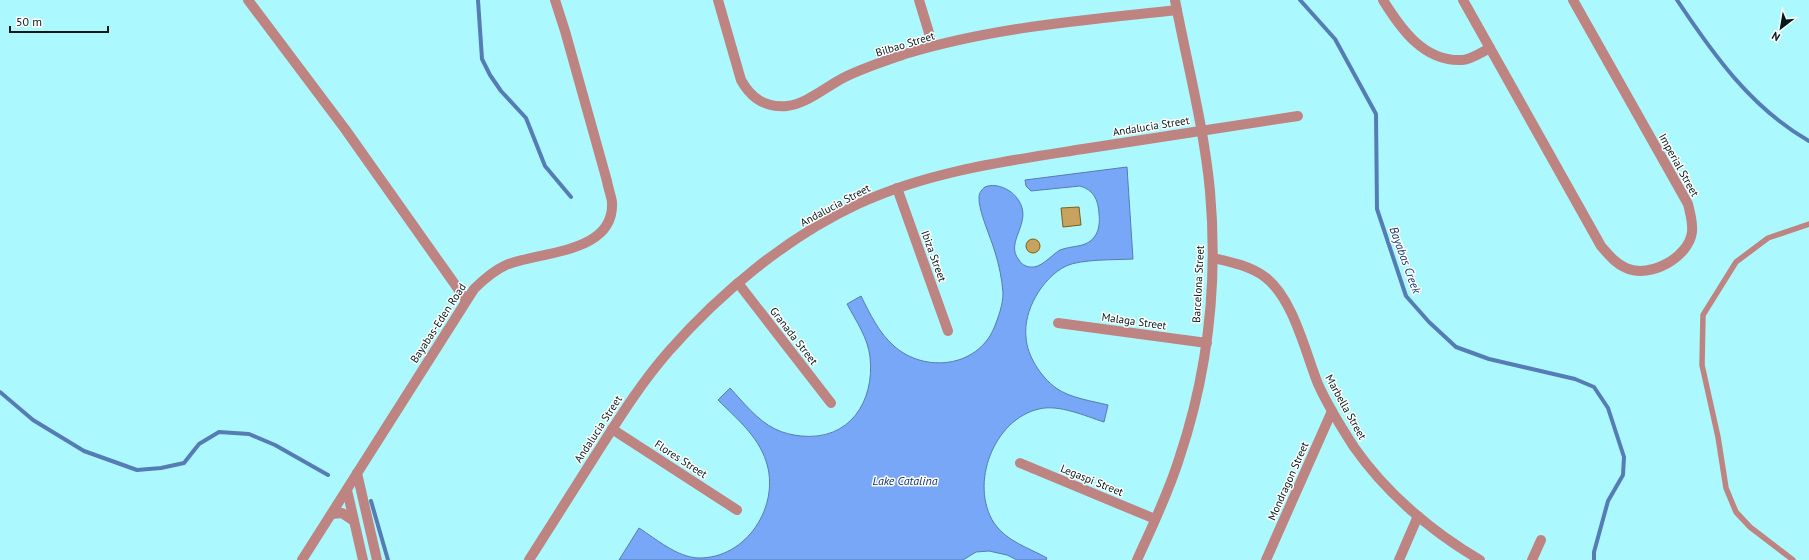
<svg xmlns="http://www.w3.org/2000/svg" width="1809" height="560" viewBox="0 0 1809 560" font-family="'PT Sans',sans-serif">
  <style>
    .water { fill: #78a7f7; stroke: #557cb5 }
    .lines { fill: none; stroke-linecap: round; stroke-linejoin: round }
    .stream { stroke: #557cb5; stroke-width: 4 }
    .building { fill: #c8a360; stroke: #815e15 }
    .service { stroke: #be8482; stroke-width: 5.5 }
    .minor { stroke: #be8482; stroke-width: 10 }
    .tertiary { stroke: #be8482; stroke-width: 10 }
    .labels { text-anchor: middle; stroke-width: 3; stroke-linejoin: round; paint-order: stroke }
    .street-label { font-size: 11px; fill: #03191a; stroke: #fff }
    .water-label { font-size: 12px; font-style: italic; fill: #103370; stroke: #fff }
  </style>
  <rect width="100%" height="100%" fill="#abf9fe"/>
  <path class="water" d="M1127 167 1133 259C1115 260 1081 259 1066 266 1042 278 1023 311 1026 337 1027 356 1041 377 1056 388 1070 398 1092 401 1108 405L1104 422C1085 416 1059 404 1039 409 994 419 969 484 994 523 1006 541 1029 548 1047 558L1046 560H1017L1007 555 989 551 976 552 963 560H619L639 528C656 539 677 557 698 558 747 559 781 505 766 461 758 436 736 418 718 400L730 388C743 402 757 420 775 429 783 433 792 435 801 436 849 441 875 402 870 357 868 338 856 321 847 304L861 296C870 314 879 333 894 346 924 373 977 368 994 328 998 318 1003 305 1003 293 1002 279 999 265 995 252 991 238 978 210 979 197 979 193 982 189 985 187 992 184 1000 186 1006 189 1012 192 1015 195 1019 201 1033 223 1004 242 1019 260 1021 264 1025 266 1029 267 1041 269 1050 256 1060 250 1065 248 1072 247 1078 246 1095 243 1101 231 1099 213 1098 200 1094 190 1080 186L1031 191 1026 186 1025 180Z"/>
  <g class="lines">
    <g class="stream">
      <path d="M478 0 482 59 490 75 501 91 526 118 545 166 571 197"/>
      <path d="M1300 0 1335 39 1376 114 1377 209 1406 296 1429 322 1456 347 1489 359 1575 379 1594 387 1608 408 1624 457 1623 475 1608 501 1594 552V560"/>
      <path d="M1677 0C1713 54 1751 108 1809 141"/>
      <path d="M0 392 33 420 84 451 137 470 161 468 184 463 199 444 219 432 249 434 275 445 328 475"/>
      <path d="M371 501 388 560"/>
    </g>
  </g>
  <g class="building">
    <path d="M1079 207 1081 225 1063 227 1061 208Z"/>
    <circle cx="1033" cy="246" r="7"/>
  </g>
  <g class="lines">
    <path class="service" d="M1793 560 1750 527 1736 512 1726 488 1718 437 1702 365 1703 315 1736 262 1768 238 1809 224"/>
    <g class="minor">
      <path d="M248 0 345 129 466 300"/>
      <path d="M718 0 741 80C751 98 765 108 787 106 806 104 826 87 843 78 863 68 885 61 905 54 993 27 1086 20 1177 10"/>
      <path d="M919 0 933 46"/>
      <path d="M1383 0C1401 29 1424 62 1462 60 1470 60 1482 52 1490 48"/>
      <path d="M1463 0 1601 246C1609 255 1615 263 1626 268 1650 279 1689 257 1692 232 1693 222 1690 213 1688 204L1573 0"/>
      <path d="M897 188 948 331"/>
      <path d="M1213 258C1231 262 1250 266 1265 277 1293 298 1305 351 1318 384 1328 406 1341 427 1354 447 1386 493 1432 532 1480 560"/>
      <path d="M738 283 831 403"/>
      <path d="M1058 323 1207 343"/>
      <path d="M612 429 737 510"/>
      <path d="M1020 463 1155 519"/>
      <path d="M529 560C551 525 573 491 595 456 618 420 640 384 669 351 720 293 787 237 858 204 929 171 1007 161 1083 149 1155 138 1226 127 1298 116"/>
      <path d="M1137 560C1152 527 1168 494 1179 459 1208 373 1218 282 1210 191 1204 127 1187 63 1175 0"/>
      <path d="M1266 560 1332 411"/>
      <path d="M1399 560 1418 516"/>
      <path d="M1532 560 1541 540"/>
    </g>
    <g class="tertiary">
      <path d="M357 473 377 560"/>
      <path d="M347 490 363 560"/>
      <path d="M332 514 342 513 354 521"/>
      <path d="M302 560 474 289C484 279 493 271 506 265 540 251 615 254 612 202 611 195 608 188 607 181L565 31 555 0"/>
    </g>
  </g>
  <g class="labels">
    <g class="street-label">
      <text transform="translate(905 44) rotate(-17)" y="4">Bilbao Street</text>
      <text transform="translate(1151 126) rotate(-9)" y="4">Andalucia Street</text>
      <text transform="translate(1679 165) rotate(61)" y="4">Imperial Street</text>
      <text transform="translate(835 205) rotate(-28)" y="4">Andalucia Street</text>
      <text transform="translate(934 256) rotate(70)" y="4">Ibiza Street</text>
      <text transform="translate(1198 284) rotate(-87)" y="4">Barcelona Street</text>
      <text transform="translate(1134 321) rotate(8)" y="4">Malaga Street</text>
      <text transform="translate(438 323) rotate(-57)" y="4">Bayabas-Eden Road</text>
      <text transform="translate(794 336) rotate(52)" y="4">Granada Street</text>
      <text transform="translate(1346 407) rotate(61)" y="4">Marbella Street</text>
      <text transform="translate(598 429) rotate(-57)" y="4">Andalucia Street</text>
      <text transform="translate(681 459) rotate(33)" y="4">Flores Street</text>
      <text transform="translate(1092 480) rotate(22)" y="4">Legaspi Street</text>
      <text transform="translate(1288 481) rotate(-66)" y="4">Mondragon Street</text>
    </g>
    <g class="water-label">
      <text transform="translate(1405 260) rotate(70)" y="4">Bayabas Creek</text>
      <text x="905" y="485">Lake Catalina</text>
    </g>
  </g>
  <g transform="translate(1781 28) rotate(211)" stroke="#ffffff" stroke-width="3" paint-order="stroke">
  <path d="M0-3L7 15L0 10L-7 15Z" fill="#03191a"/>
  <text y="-6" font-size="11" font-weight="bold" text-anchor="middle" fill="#03191a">N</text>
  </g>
  <path d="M10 26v6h98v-6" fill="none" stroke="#03191a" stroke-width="2"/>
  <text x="16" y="26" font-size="12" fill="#03191a" stroke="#ffffff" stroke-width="3" paint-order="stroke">50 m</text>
</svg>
